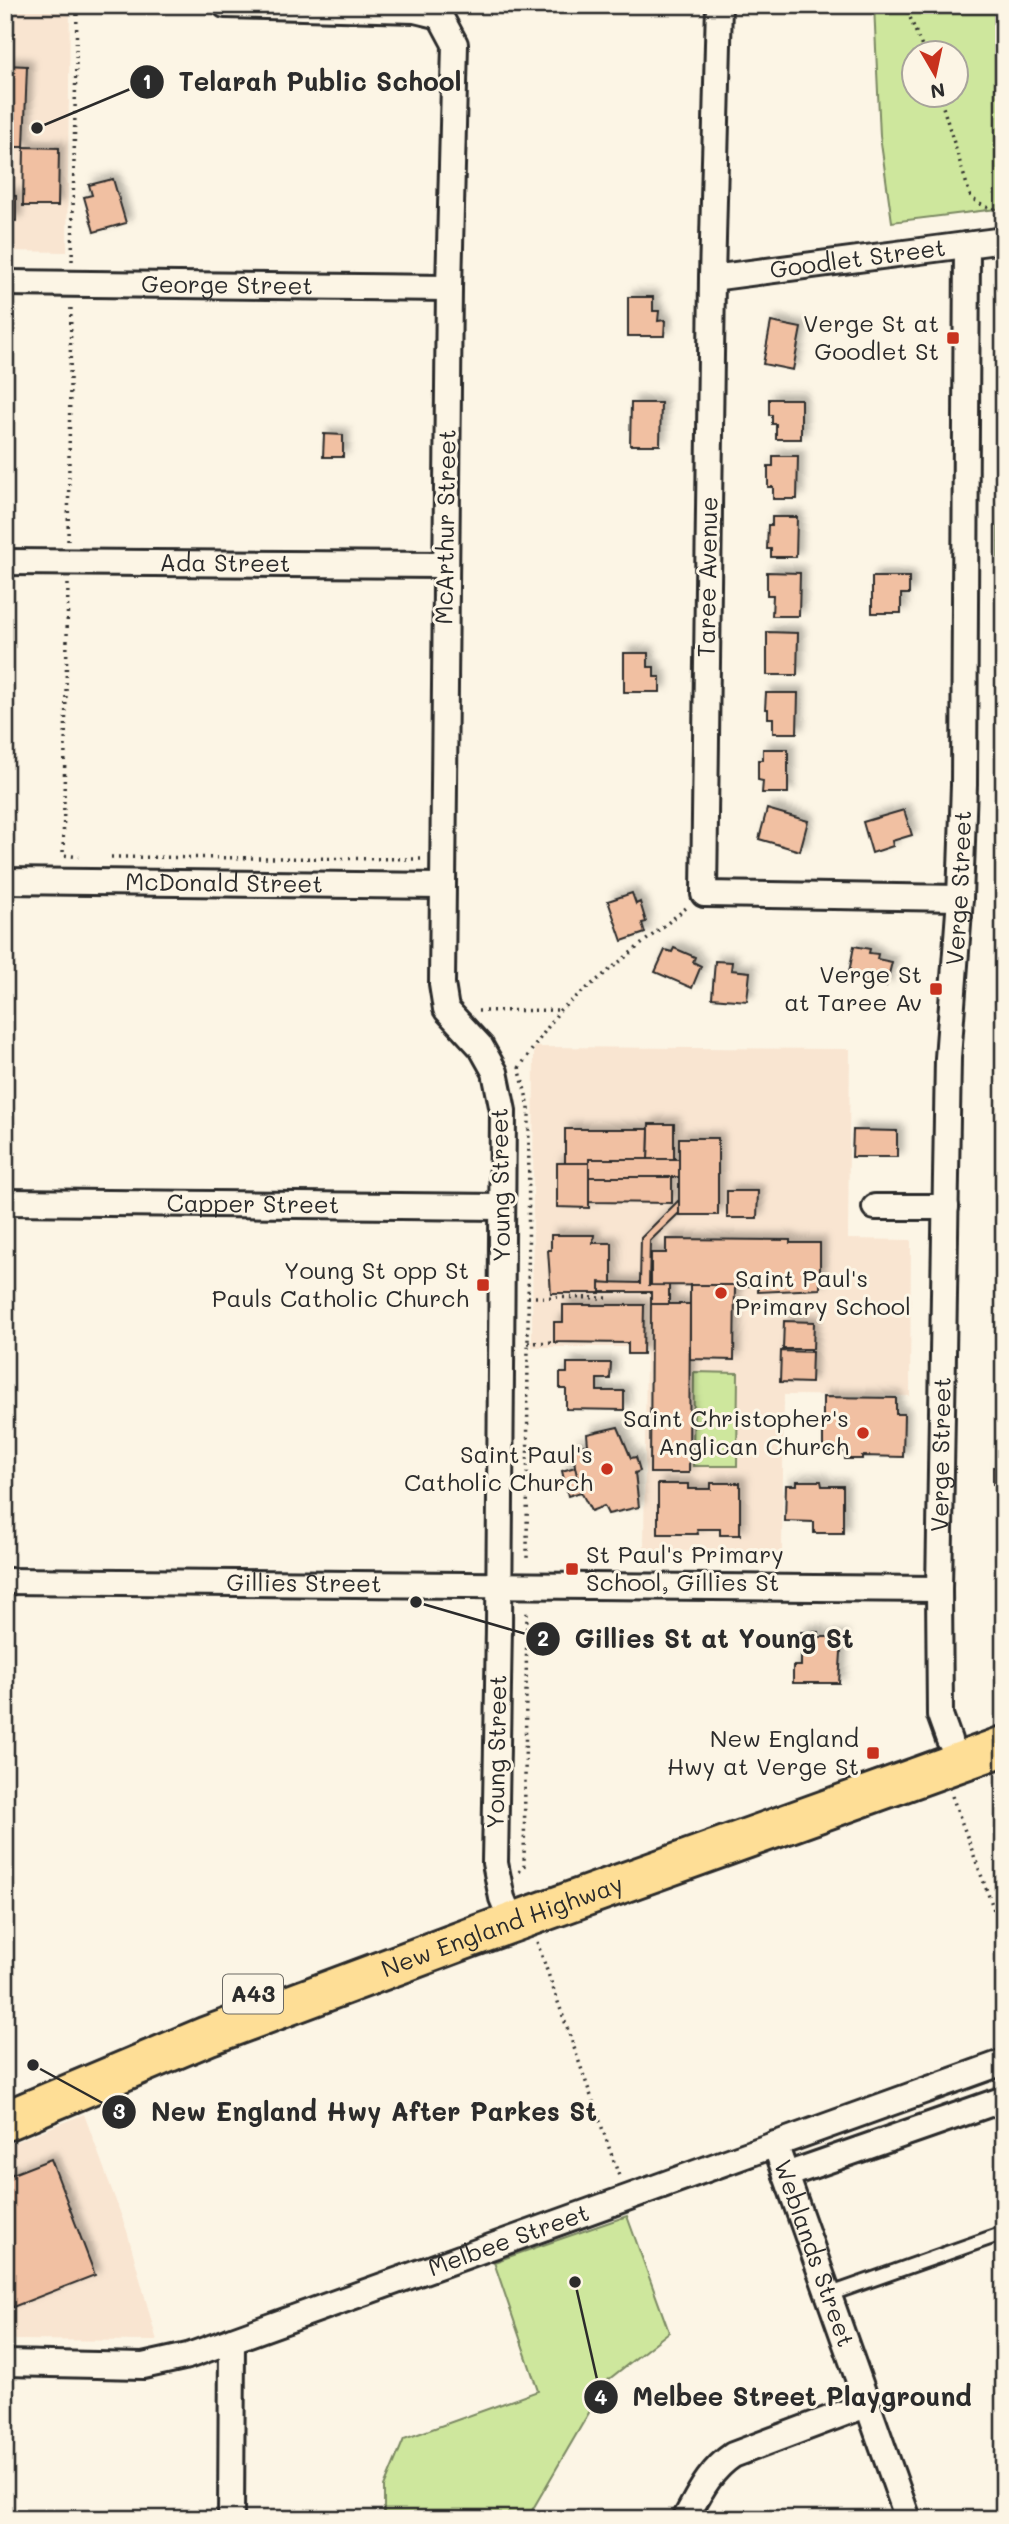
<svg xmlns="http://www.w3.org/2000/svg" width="1009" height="2524" viewBox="0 0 1009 2524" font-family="Mali,sans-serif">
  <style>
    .built { fill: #f9e5d1 }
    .green { fill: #cee79d; stroke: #7c8964; stroke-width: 2; fill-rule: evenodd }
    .building { fill: #f1c0a2; stroke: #2b2b2b; stroke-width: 2; filter: url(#shadow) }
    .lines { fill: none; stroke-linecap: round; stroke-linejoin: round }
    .service-casing { stroke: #2b2b2b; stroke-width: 18 }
    .minor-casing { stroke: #2b2b2b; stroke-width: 30 }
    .trunk-casing { stroke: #2b2b2b; stroke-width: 44 }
    .path { stroke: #2b2b2b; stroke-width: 3.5; stroke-dasharray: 2 5; stroke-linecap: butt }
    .service { stroke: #fcf5e5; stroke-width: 12 }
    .minor { stroke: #fcf5e5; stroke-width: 24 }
    .trunk { stroke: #fede96; stroke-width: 38 }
    .poi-dot { fill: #c8321e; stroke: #fcf5e5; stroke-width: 2.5 }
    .labels { text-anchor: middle; stroke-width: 6; stroke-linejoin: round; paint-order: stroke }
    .shield { fill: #fcf5e5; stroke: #6a6863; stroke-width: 2 }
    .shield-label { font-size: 23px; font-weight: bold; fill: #2b2b2b }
    .street-label { font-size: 24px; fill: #2b2b2b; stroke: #fcf5e5 }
    .poi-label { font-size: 24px; fill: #2b2b2b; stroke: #fcf5e5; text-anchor: end }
    .leader { fill: none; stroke: #2b2b2b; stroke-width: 2.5 }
    .callout-dot { fill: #2b2b2b; stroke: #fcf5e5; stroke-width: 2.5 }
    .mark-label { font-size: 21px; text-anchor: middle; font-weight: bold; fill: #fff }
    .callout-label { font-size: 26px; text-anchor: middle; font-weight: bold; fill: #2b2b2b; stroke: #fcf5e5; stroke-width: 6; stroke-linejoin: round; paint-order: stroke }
  </style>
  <defs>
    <filter id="shadow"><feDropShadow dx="5.5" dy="-5.5" stdDeviation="3.5" flood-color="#0004"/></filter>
  </defs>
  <rect width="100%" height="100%" fill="#fcf5e5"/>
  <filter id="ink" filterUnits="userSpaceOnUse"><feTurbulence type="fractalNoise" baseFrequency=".0143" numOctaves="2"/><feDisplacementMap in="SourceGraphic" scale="14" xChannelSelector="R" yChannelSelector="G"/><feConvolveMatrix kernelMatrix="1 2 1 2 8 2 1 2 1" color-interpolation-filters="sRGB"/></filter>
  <g filter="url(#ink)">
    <g class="built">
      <path d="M5 5H70L67 252 5 251Z"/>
      <path d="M534 1047 850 1049 848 1239 911 1240 910 1396 784 1395 782 1552 644 1551 646 1347H532Z"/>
      <path d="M84 2114 127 2231 157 2341 5 2340V2146Z"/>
    </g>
    <g class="green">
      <path d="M874 5H1004V208L892 222 880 136ZM914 52H956V94H914Z"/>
      <path d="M1004 275V579H998L999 280Z"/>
      <path d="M694 1372 738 1373 737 1466H693Z"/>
      <path d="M627 2216 669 2332 608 2380 527 2519H384V2487L404 2439 538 2391 494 2262Z"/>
    </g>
    <g class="building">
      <path d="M5 65 27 66 24 147H5Z"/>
      <path d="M24 147 59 148 58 206H23Z"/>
      <path d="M113 179 126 223 94 232 84 197 92 195 89 185Z"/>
      <path d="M5 195 16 196V221L5 220Z"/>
      <path d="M628 297H653V311H659L658 321 665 320 664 336H628Z"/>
      <path d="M771 322 801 328 793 370 763 364Z"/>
      <path d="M769 399H801V439H776V424H772V415H769Z"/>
      <path d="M631 403H661L660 445H630Z"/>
      <path d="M324 434 343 435V457H323Z"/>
      <path d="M773 456H798L797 499H773V487H768V466H773Z"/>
      <path d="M772 517H797L796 557H771V549H767L768 525H772Z"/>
      <path d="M767 572 800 573 799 616H772L773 595H767Z"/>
      <path d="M872 577H909V594H901V613H872Z"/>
      <path d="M767 632 798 633 797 675H767Z"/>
      <path d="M624 653H648V667H654V677H660V692H624Z"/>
      <path d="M766 693H798L797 733H773V718H768V709H765Z"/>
      <path d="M763 749H788V793H762L763 781 758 780V760H763Z"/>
      <path d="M767 809 808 821 800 851 759 839Z"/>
      <path d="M904 810 912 835 892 841 893 846 872 853 863 822Z"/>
      <path d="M632 893 636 904 640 902 646 922 642 923 645 933 622 941 608 901Z"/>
      <path d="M854 946 870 949 869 953 878 954 877 959 892 962 886 986 848 978Z"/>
      <path d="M674 948 695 957 693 962 701 966 692 988 655 972 665 950 672 952Z"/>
      <path d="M715 961 732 962 731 970 750 972 747 1001 712 998Z"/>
      <path d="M649 1124H674V1159H648Z"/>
      <path d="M565 1129H649L648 1159H589V1163H565Z"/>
      <path d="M853 1130 897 1131V1157H852Z"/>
      <rect x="679" y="1138" width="39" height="77"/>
      <rect x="589" y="1159" width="90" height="18"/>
      <path d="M557 1163H589V1208L557 1207Z"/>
      <path d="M589 1177H672V1203L589 1202Z"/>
      <path d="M727 1191H758L757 1218H727Z"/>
      <path d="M679 1200V1213L650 1241 649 1285H669V1304H651V1292H600V1282L640 1283 641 1238Z"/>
      <path d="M551 1235H594L593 1243H612V1283L600 1282V1293H551L548 1250H551Z"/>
      <path d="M666 1239 790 1240V1243H820V1289L758 1292V1286L651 1285V1253H666Z"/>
      <rect x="999" y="1253" width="5" height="41"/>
      <path d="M690 1285H735L734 1360 690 1359Z"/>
      <path d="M651 1304H690L689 1473H650Z"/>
      <path d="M563 1305H644L643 1354H628V1343L554 1342V1322H563Z"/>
      <path d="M784 1321 814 1322 813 1349H783Z"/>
      <path d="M781 1351 812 1352 811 1383 780 1382Z"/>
      <path d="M567 1363H611L610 1379H597V1391H624V1410L566 1409V1389H560V1373H567Z"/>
      <path d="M823 1397 896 1398V1414H904L903 1457 862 1456V1459H845V1452L823 1451Z"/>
      <path d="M618 1427 631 1458 636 1457 640 1471 635 1473 639 1507 608 1514 604 1506 591 1511 581 1492 575 1467 573 1446 588 1445 587 1434Z"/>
      <path d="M1004 1435V1484H993V1467H1004Z"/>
      <path d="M575 1467 581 1492 568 1496 562 1471Z"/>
      <path d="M797 1481H821L822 1486H843V1533H814V1522L785 1521 786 1485H797Z"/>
      <path d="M711 1483H740V1535H720V1529H697L698 1534H658V1484H688V1489H711Z"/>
      <path d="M801 1632H819V1637H842L839 1683H793V1666H801Z"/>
      <path d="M51 2159 95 2275 5 2310V2177Z"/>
    </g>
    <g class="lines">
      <g class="service-casing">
        <path id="service" d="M828 2295 1004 2233"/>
      </g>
      <g class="minor-casing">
        <g id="minor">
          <path d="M225 5 415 10 440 16 455 44 449 288 442 984 446 1009 481 1047 495 1072 503 1111 499 1626 495 1863 502 1898 512 1922"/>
          <path d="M719 5 712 278 704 894 960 898"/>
          <path id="s1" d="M712 278 1004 240"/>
          <path id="s2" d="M5 283 449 288"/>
          <path id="s3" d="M5 562 445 565"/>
          <path id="s4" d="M5 881 442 886"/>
          <path id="s5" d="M5 1202 502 1207"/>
          <path d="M875 1207H946"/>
          <path id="s6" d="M5 1581 939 1589"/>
          <path id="s7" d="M949 1740 940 1715 939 1589 948 1058 960 898 964 785 967 245"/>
          <path id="s8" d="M775 2144 908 2519"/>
          <path d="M786 2175 1004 2099"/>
          <path id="s9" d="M5 2363 143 2366 188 2356 1004 2062"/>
          <path d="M231 2519 232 2340"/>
          <path d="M685 2519C699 2494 709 2471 733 2455L866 2405"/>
        </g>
      </g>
      <g class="trunk-casing">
        <g id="trunk">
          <path id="s10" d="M5 2121 207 2036 472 1937 1004 1746"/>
        </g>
      </g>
      <g class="path">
        <path d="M905 5 924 52"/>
        <path d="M939 94 970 195C979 207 990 208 1004 211"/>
        <path d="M72 261 77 11 89 5"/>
        <path d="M68 541 71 304"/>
        <path d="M68 584 63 855 79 857"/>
        <path d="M111 857 421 859"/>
        <path d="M478 1011 560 1010"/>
        <path d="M519 1067 529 1107 527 1562"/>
        <path d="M519 1068 560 1010 686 908"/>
        <path d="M528 1297 609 1298"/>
        <path d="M528 1343 558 1342"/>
        <path d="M528 1492 572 1481"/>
        <path d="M952 1796 1004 1937"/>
        <path d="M519 1872 524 1866 527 1609"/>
        <path d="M537 1942 619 2176"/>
      </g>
      <use href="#service" class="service"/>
      <use href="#minor" class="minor"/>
      <use href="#trunk" class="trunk"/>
    </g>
  </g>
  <g class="poi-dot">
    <rect x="946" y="331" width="14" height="14" rx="3.5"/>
    <rect x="929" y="982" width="14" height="14" rx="3.5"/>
    <rect x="476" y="1278" width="14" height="14" rx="3.5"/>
    <circle cx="721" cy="1293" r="7"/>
    <circle cx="863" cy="1433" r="7"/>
    <circle cx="607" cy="1469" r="7"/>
    <rect x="565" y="1562" width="14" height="14" rx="3.5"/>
    <rect x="866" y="1746" width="14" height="14" rx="3.5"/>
  </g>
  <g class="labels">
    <rect class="shield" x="223" y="1974.5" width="60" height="39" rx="5"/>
    <g class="shield-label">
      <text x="253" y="2002">A43</text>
    </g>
    <g class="street-label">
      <text dy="8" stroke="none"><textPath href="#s1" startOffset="147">Goodlet Street</textPath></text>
      <text dy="8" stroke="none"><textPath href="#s2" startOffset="222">George Street</textPath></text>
      <text transform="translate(446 527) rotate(-89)" y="8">McArthur Street</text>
      <text dy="8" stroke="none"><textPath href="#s3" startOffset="220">Ada Street</textPath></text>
      <text transform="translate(708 577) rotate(-89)" y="8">Taree Avenue</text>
      <text dy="8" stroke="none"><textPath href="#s4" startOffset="219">McDonald Street</textPath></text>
      <text dy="8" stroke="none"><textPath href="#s7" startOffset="854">Verge Street</textPath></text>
      <text transform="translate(501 1185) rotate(-91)" y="8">Young Street</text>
      <text dy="8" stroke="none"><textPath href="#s5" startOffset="248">Capper Street</textPath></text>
      <text dy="8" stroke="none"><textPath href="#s7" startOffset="287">Verge Street</textPath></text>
      <text dy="8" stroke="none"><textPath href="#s6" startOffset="299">Gillies Street</textPath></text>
      <text transform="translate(497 1752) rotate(-89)" y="8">Young Street</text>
      <text dy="8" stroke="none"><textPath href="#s10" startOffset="534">New England Highway</textPath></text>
      <text dy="8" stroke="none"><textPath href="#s9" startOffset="525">Melbee Street</textPath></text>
      <text dy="8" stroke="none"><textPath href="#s8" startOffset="116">Weblands Street</textPath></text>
    </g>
    <g class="poi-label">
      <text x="939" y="332">Verge St at<tspan x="939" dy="28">Goodlet St</tspan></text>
      <text x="922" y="983">Verge St<tspan x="922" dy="28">at Taree Av</tspan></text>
      <text x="469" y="1279">Young St opp St<tspan x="469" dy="28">Pauls Catholic Church</tspan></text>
      <text x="735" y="1287" text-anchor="start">Saint Paul's<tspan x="735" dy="28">Primary School</tspan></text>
      <text x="849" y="1427">Saint Christopher's<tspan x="849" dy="28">Anglican Church</tspan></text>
      <text x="593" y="1463">Saint Paul's<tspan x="593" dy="28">Catholic Church</tspan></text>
      <text x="586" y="1563" text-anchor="start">St Paul's Primary<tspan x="586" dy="28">School, Gillies St</tspan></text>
      <text x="859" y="1747">New England<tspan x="859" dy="28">Hwy at Verge St</tspan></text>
    </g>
  </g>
  <path class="leader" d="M37 128L147 82M416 1602L543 1639M33 2065L119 2112M575 2282L601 2397"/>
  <g class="callout-dot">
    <circle cx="37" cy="128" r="7"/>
    <circle cx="416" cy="1602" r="7"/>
    <circle cx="33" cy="2065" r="7"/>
    <circle cx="575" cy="2282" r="7"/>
    <circle cx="147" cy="82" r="18"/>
    <circle cx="543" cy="1639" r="18"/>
    <circle cx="119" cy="2112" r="18"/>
    <circle cx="601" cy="2397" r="18"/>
  </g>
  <g class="mark-label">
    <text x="147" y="89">1</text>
    <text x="543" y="1646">2</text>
    <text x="119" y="2119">3</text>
    <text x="601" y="2405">4</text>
  </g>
  <g class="callout-label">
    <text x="320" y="91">Telarah Public School</text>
    <text x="714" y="1648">Gillies St at Young St</text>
    <text x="374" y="2121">New England Hwy After Parkes St</text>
    <text x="802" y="2406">Melbee Street Playground</text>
  </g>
  <rect width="1009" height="2524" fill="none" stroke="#fcf5e5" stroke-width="28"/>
  <rect x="14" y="14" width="981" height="2496" fill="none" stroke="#2b2b2b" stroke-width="2.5" filter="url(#ink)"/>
  <g transform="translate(935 74) rotate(171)"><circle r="33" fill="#fcf5e5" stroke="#a8a49b" stroke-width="2"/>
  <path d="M0-5L12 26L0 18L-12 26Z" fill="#c8321e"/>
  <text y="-10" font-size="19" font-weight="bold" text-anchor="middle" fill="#2b2b2b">N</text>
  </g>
</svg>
